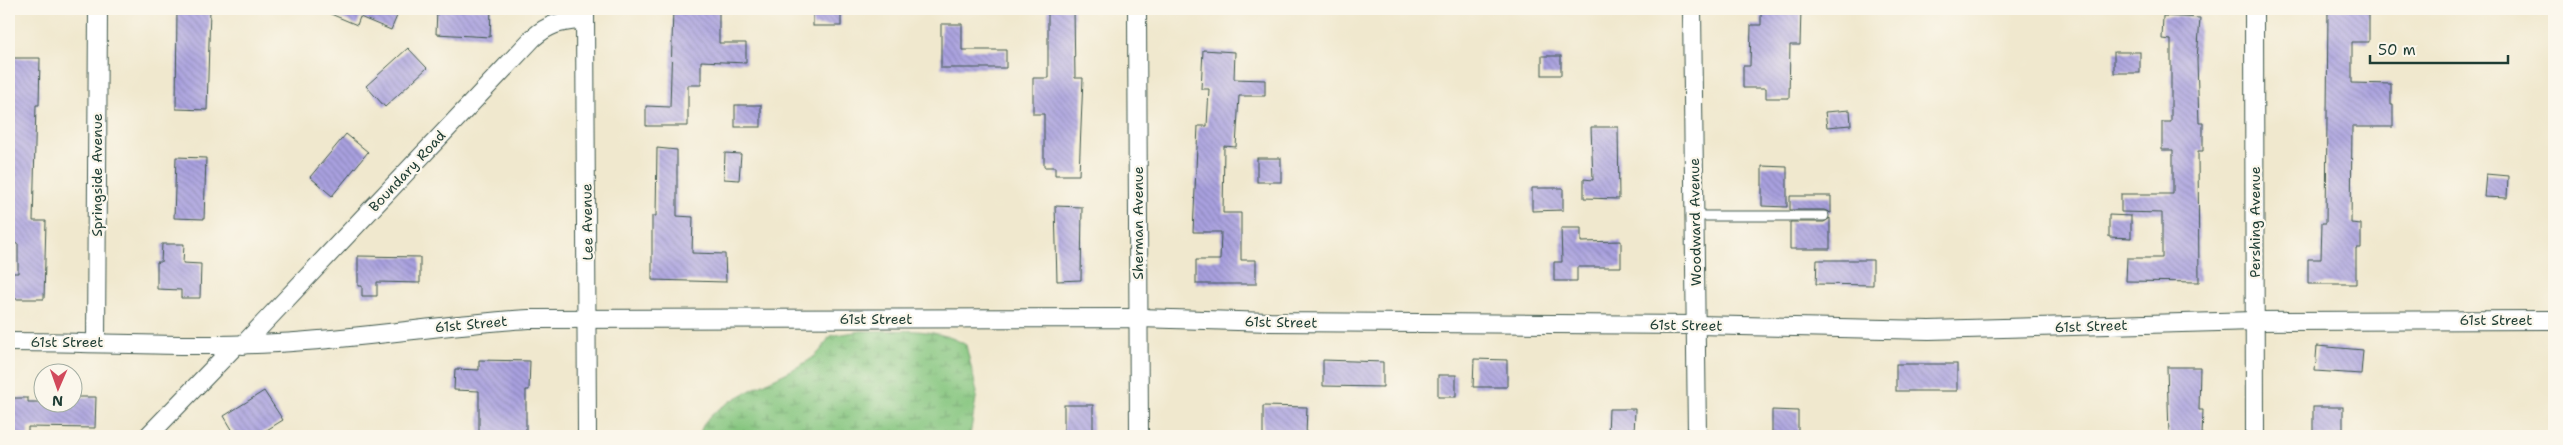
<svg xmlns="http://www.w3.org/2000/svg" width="2563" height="445" viewBox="0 0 2563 445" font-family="'Shantell Sans',sans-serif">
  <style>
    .wetland { fill: url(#wetland-marsh); stroke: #528159 }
    .building { fill: url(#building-back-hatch) }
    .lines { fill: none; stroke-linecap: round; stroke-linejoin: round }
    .lane-casing { stroke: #3e574b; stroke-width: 11 }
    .street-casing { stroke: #3e574b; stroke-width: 20 }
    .lane { stroke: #fff; stroke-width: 9 }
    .street { stroke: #fff; stroke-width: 18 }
    .labels { text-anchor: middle; stroke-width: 4.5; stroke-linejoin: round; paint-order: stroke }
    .street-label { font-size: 14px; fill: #1f3d34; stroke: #fbf7ec }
  </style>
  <defs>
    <pattern id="wetland-marsh" width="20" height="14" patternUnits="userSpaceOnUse" patternTransform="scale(1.25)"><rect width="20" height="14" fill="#84c57e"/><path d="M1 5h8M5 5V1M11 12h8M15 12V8" fill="none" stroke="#6ba168"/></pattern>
    <pattern id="building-back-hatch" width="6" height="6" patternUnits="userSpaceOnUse" patternTransform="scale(1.25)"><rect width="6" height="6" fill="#a9a0df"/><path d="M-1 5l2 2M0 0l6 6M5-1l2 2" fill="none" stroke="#8984b6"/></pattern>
  </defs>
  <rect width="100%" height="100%" fill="#fbf7ec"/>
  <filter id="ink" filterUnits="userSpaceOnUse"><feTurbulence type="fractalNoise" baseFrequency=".02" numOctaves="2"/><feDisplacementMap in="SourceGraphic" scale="10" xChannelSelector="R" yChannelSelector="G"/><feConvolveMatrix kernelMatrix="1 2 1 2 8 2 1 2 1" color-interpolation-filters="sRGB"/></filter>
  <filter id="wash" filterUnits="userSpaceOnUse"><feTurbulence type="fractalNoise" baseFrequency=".0096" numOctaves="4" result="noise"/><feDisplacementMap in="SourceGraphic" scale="20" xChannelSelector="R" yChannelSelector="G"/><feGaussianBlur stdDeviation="1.12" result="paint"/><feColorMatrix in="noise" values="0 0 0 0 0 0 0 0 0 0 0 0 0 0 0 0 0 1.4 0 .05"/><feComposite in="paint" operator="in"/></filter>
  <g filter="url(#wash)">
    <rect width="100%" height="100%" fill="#f0e8ce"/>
    <path class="wetland" d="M861 331C896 331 935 326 966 345L977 392 970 436H700C700 403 792 376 816 355 822 350 826 342 830 336Z"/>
    <g id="blocks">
      <g class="building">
        <path d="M177 9H210L207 110 176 109Z"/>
        <path d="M319 9H400L391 30 360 17 357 25Z"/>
        <path d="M437 9H491L490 37 436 34Z"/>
        <path d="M673 9H719V43H746V63L701 61V85H688V126H646V106L670 107Z"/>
        <rect x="813" y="9" width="28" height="17"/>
        <path d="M1048 9H1074L1075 78H1083L1079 175H1055V167H1044V114H1033V78H1048Z"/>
        <path d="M1761 9H1801L1800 45H1790L1789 98H1766V88H1743V66H1750L1751 25H1761Z"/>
        <path d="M2328 9H2369V42H2352V83L2391 84V105H2393V127H2352L2351 223 2361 224V248H2356V284H2308V259H2321L2322 223H2326Z"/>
        <path d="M2163 16 2200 18 2197 60 2199 123H2203V151H2198L2199 282 2126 281 2127 258H2162V213L2121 212V194H2173V150H2162V122H2171V40L2162 39Z"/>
        <path d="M941 24H962V50H1006V68H941Z"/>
        <path d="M408 48 427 68 385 107 366 86Z"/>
        <path d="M1203 50 1235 52 1234 79 1265 80V96H1239L1236 147 1224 146 1223 213H1241V260H1256V284H1196V260H1220L1221 232H1193L1198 126H1207L1209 89H1201Z"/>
        <rect x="2114" y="52" width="26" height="21"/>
        <rect x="1542" y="56" width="19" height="19"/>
        <path d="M9 58H40L39 105H36L33 221H46L44 299H9V273H18V244L9 243Z"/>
        <rect x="735" y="105" width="26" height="22"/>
        <path d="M1850 110 1851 125 1827 127 1825 112Z"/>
        <path d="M1591 127H1618L1619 199 1584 198V179L1593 180Z"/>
        <path d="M346 134 368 152 332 196 310 177Z"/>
        <path d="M657 148 677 150V216L693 217 692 253 725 254 726 282 652 280V216H656Z"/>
        <path d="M725 153 741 154 739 180 724 179Z"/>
        <path d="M176 157 206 158 204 219 174 218Z"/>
        <rect x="1257" y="158" width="24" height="24"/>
        <path d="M1762 166 1787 167V207L1762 206Z"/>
        <path d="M2486 174 2508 176 2507 198 2484 197Z"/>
        <path d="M1532 188H1563V210L1532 211Z"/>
        <path d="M1790 196H1831V213L1824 210H1790Z"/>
        <path d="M1055 206 1082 207 1081 280 1057 281Z"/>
        <path d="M2109 215 2131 216V238L2109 237Z"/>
        <path d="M1830 218V249H1790V222H1824Z"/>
        <path d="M1561 228H1581V242L1621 241V267H1577V281H1554V262H1562Z"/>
        <path d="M162 244H184L183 263 201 264 200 298H181V290L157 289V262H161Z"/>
        <path d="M358 256 420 257V283L377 282V296H362V286H358Z"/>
        <path d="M1817 260H1873V285L1816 284Z"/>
        <path d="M2317 346 2363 350 2361 374 2315 371Z"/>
        <path d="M1474 359 1507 360V387H1473Z"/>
        <path d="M479 360 530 361 529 390H526V436H479V391L454 390 455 369 479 370Z"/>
        <path d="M1323 360 1383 362V387L1323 386Z"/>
        <rect x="1896" y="364" width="61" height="27"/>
        <path d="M2167 367H2200L2199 410H2203L2202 436H2169Z"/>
        <rect x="1438" y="375" width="18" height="22"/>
        <path d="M264 391 283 420 257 436H236L224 416Z"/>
        <path d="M72 397H96L95 428 28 427V436H9V398H28V402H72Z"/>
        <rect x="1064" y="405" width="29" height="31"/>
        <path d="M1263 406 1307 407 1306 436H1263Z"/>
        <rect x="2313" y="407" width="30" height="29"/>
        <path d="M1609 409H1635L1634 436H1608Z"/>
        <path d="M1772 410 1798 411V436H1772Z"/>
      </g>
    </g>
  </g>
  <g filter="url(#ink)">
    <use href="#blocks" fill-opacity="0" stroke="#3e574b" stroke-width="1"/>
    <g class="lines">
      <g class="lane-casing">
        <path id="lane" d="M1695 216H1824"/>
      </g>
      <g class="street-casing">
        <g id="street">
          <path d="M585 9 587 436"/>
          <path d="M1137 9 1139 436"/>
          <path d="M1692 9 1697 436"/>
          <path d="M2254 9 2255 436"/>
          <path d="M9 342C98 342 188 348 277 343 361 339 445 324 529 319L1139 318 1270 322 1697 325 1929 330 2255 321 2554 320"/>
          <path d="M96 342 98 9"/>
          <path d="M243 345 533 38C551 22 562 22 585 19"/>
          <path d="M148 436 236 345"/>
        </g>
      </g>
      <use href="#lane" class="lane"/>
      <use href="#street" class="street"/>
    </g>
  </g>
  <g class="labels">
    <g class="street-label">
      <text transform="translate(407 171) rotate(-47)" y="5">Boundary Road</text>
      <text transform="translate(97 175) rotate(-90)" y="5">Springside Avenue</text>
      <text transform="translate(587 222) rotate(-91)" y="5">Lee Avenue</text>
      <text transform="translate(1695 222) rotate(-91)" y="5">Woodward Avenue</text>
      <text transform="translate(2255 222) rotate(-90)" y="5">Pershing Avenue</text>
      <text transform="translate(1138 223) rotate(-90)" y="5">Sherman Avenue</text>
      <text x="876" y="324">61st Street</text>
      <text x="2496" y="325">61st Street</text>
      <text transform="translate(1281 322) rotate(1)" y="5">61st Street</text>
      <text transform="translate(471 324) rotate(-5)" y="5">61st Street</text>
      <text transform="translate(1686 325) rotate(1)" y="5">61st Street</text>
      <text transform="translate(2091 326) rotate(-2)" y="5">61st Street</text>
      <text x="67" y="347">61st Street</text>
    </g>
  </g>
  <rect width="2563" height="445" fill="none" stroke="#fbf7ec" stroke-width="30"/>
  <g transform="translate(58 388) rotate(182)"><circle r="24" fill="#fbf7ec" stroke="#a3ada2"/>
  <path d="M0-4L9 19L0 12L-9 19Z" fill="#d1495b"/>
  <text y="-8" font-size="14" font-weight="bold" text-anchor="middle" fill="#1f3d34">N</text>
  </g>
  <path d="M2370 55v8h138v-8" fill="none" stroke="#1f3d34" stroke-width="2.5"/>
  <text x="2378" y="55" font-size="15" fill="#1f3d34" stroke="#fbf7ec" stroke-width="4" paint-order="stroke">50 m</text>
</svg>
